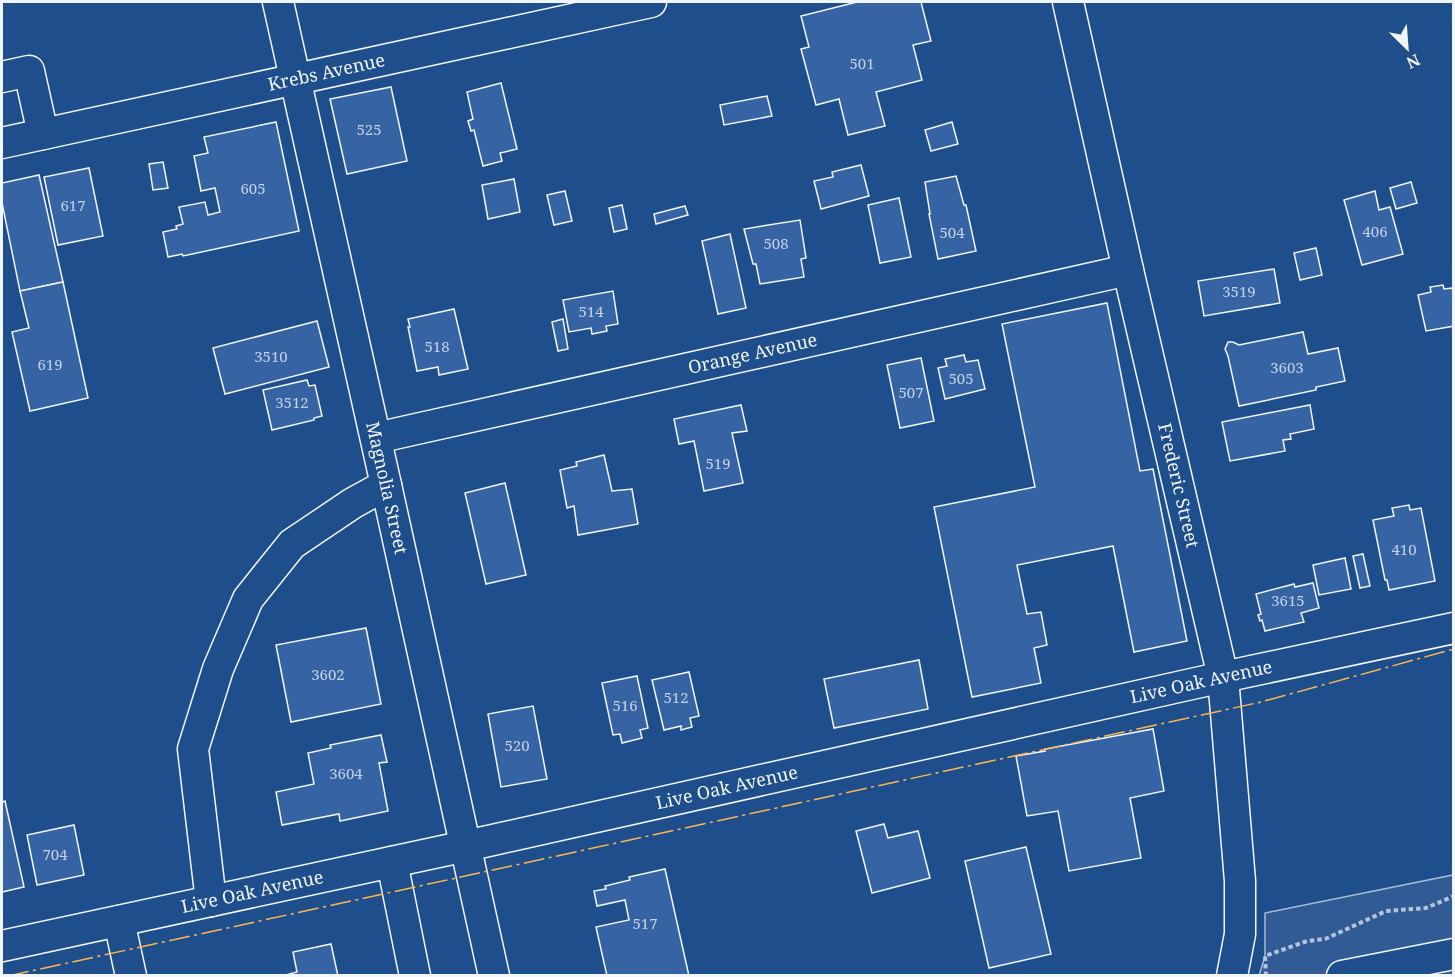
<svg xmlns="http://www.w3.org/2000/svg" width="1455" height="977" viewBox="0 0 1455 977" font-family="'Noto Serif',serif">
  <style>
    .green { fill: #305b95; stroke: #a8bbd7; stroke-width: 1.5 }
    .building { fill: #3563a3; stroke: #f2f6ff; stroke-width: 1.5 }
    .lines { fill: none; stroke-linecap: round; stroke-linejoin: round }
    .minor-casing { stroke: #f2f6ff; stroke-width: 33 }
    .path { stroke: #b3c4dc; stroke-width: 4; stroke-dasharray: 4.5 3; stroke-linecap: butt }
    .minor { stroke: #1f4e8c; stroke-width: 30 }
    .power { stroke: #ffb74d; stroke-width: 1.5; stroke-dasharray: 21 4.5 3 4.5; stroke-linecap: butt }
    .labels { text-anchor: middle; stroke-width: 4.5; stroke-linejoin: round; paint-order: stroke }
    .number-label { font-size: 15px; fill: #c3d1e8 }
    .street-label { font-size: 18px; fill: #f2f6ff; stroke: #1f4e8c }
  </style>
  <rect width="100%" height="100%" fill="#1f4e8c"/>
  <path class="green" d="M1453 875V975L1259 976 1265 956V913Z"/>
  <g class="building">
    <path d="M857 2H921L931 41 913 45 922 80 876 92 885 126 848 135 839 99 816 105 801 49 809 47 801 16Z"/>
    <path d="M501 83 517 149 500 153 502 161 483 166 474 130 471 131 468 121 473 119 467 92Z"/>
    <path d="M391 87 407 161 347 174 330 99Z"/>
    <path d="M767 96 772 116 724 125 720 105Z"/>
    <path d="M276 122 299 231 183 256 182 254 168 257 163 232 177 229 176 226 183 224 179 207 205 202 208 215 220 212 215 188 201 191 194 156 208 153 204 137Z"/>
    <path d="M952 122 958 144 931 151 925 130Z"/>
    <path d="M163 162 168 188 153 190 149 164Z"/>
    <path d="M861 165 869 196 821 209 814 181 833 177 832 172Z"/>
    <path d="M89 168 103 236 58 245 44 177Z"/>
    <path d="M39 175 63 282 20 291 2 203V183Z"/>
    <path d="M956 176 964 205H966L976 251 938 259 929 214H930L925 182Z"/>
    <path d="M514 179 520 212 488 219 482 185Z"/>
    <path d="M1411 182 1417 203 1396 209 1390 188Z"/>
    <path d="M565 191 572 221 554 225 547 195Z"/>
    <path d="M1375 191 1379 210 1390 207 1403 254 1362 265 1344 200Z"/>
    <path d="M899 198 911 257 880 263 868 205Z"/>
    <path d="M622 205 627 229 614 232 609 208Z"/>
    <path d="M685 206 688 215 656 224 654 214Z"/>
    <path d="M800 220 806 258 801 259 804 277 760 284 756 264H753L744 229Z"/>
    <path d="M730 234 746 308 718 314 702 241Z"/>
    <path d="M1316 248 1322 275 1300 280 1294 253Z"/>
    <path d="M1274 269 1280 303 1204 316 1198 281Z"/>
    <path d="M63 282 88 398 30 411 12 332 29 328 20 291Z"/>
    <path d="M1443 285 1444 289 1452 288 1454 295V326L1426 331 1418 295 1431 292 1430 287Z"/>
    <path d="M613 291 618 324 606 326 607 331 592 334 591 328 569 332 563 300Z"/>
    <path d="M1107 303 1140 471 1153 469 1187 641 1134 652 1113 546 1017 565 1027 614 1041 612 1047 645 1034 648 1041 683 972 697 934 507 1035 487 1002 324Z"/>
    <path d="M454 309 468 369 439 375 438 367 417 371 408 327H410L408 319Z"/>
    <path d="M563 319 568 349 558 351 552 322Z"/>
    <path d="M317 321 329 367 225 394 213 348Z"/>
    <path d="M1303 332 1308 354 1338 348 1345 381 1316 387V390L1239 406 1228 356 1225 349 1228 342H1233L1239 345Z"/>
    <path d="M964 355 966 362 978 360 985 389 945 399 938 368 947 366 945 359Z"/>
    <path d="M921 358 934 421 900 428 887 365Z"/>
    <path d="M307 380 309 386 315 385 322 416 314 418V420L272 430 263 390Z"/>
    <path d="M741 405 747 431 732 433 743 483 704 491 694 441 679 444 674 419Z"/>
    <path d="M1310 405 1314 429 1290 434 1291 439 1283 440 1285 451 1230 461 1222 422Z"/>
    <path d="M604 455 612 491 632 489 638 524 578 535 574 506 567 508 560 470 577 466 576 462Z"/>
    <path d="M505 483 526 575 486 584 465 493Z"/>
    <path d="M1409 505 1410 510 1421 508 1435 581 1389 590 1387 580H1385L1373 520 1394 516 1392 508Z"/>
    <path d="M1363 554 1370 586 1360 588 1353 556Z"/>
    <path d="M1345 558 1351 589 1319 595 1313 565Z"/>
    <path d="M1313 583 1319 608 1301 613 1304 622 1265 631 1262 620 1260 621 1258 615 1261 614 1256 594 1294 584 1295 587Z"/>
    <path d="M366 628 381 704 291 722 276 645Z"/>
    <path d="M919 660 928 709 834 728 824 679Z"/>
    <path d="M689 672 699 716 690 718 692 727 681 730V726L664 730 652 680Z"/>
    <path d="M637 676 648 728 640 730 642 738 622 743 620 734 613 735 602 683Z"/>
    <path d="M533 706 547 779 501 787 488 714Z"/>
    <path d="M1153 729 1164 791 1130 798 1141 858 1069 871 1058 811 1027 816 1016 756 1045 751V749Z"/>
    <path d="M381 735 387 762 379 763 388 811 340 821 339 814 282 825 276 792 314 784 308 753 331 748 330 745Z"/>
    <path d="M5 801 24 887 2 892V802Z"/>
    <path d="M884 824 888 838 918 831 930 878 872 893 856 831Z"/>
    <path d="M74 825 84 875 37 885 27 835Z"/>
    <path d="M1026 847 1051 954 989 968 965 861Z"/>
    <path d="M665 869 689 976H607L596 927 629 920 625 900 597 906 594 891 606 889 605 886 630 880 629 877Z"/>
    <path d="M331 944 338 976H282L297 972 293 952Z"/>
  </g>
  <g class="lines">
    <g class="minor-casing">
      <g id="minor">
        <path id="s1" d="M278 2 386 485 494 976"/>
        <path id="s2" d="M1068 2 1128 270 1223 677 1240 881V934L1232 976"/>
        <path d="M2 77 29 71 43 134"/>
        <path id="s3" d="M2 143 651 2"/>
        <path id="s4" d="M376 438 1128 270"/>
        <path d="M392 862 415 976"/>
        <path d="M211 901 193 749 218 669 248 599 292 544 353 503 386 485"/>
        <path d="M119 921 131 976"/>
        <path id="s5" d="M2 946 466 846 1223 677 1454 628"/>
        <path d="M1342 976 1454 954"/>
      </g>
    </g>
    <path class="path" d="M1266 976 1265 956 1307 941 1325 939 1386 911 1426 908 1454 896"/>
    <use href="#minor" class="minor"/>
    <path class="power" d="M8 976 1261 702 1454 649"/>
  </g>
  <g class="labels">
    <g class="number-label">
      <text x="862" y="69">501</text>
      <text x="369" y="135">525</text>
      <text x="253" y="194">605</text>
      <text x="73" y="211">617</text>
      <text x="1375" y="237">406</text>
      <text x="952" y="238">504</text>
      <text x="776" y="249">508</text>
      <text x="1239" y="297">3519</text>
      <text x="591" y="317">514</text>
      <text x="437" y="352">518</text>
      <text x="271" y="362">3510</text>
      <text x="50" y="370">619</text>
      <text x="1287" y="373">3603</text>
      <text x="961" y="384">505</text>
      <text x="911" y="398">507</text>
      <text x="292" y="408">3512</text>
      <text x="718" y="469">519</text>
      <text x="1404" y="555">410</text>
      <text x="1288" y="606">3615</text>
      <text x="328" y="680">3602</text>
      <text x="676" y="703">512</text>
      <text x="625" y="711">516</text>
      <text x="517" y="751">520</text>
      <text x="346" y="779">3604</text>
      <text x="55" y="860">704</text>
      <text x="645" y="929">517</text>
    </g>
    <g class="street-label">
      <text dy="6" stroke="none"><textPath href="#s3" startOffset="332">Krebs Avenue</textPath></text>
      <text dy="6" stroke="none"><textPath href="#s4" startOffset="386">Orange Avenue</textPath></text>
      <text dy="6" stroke="none"><textPath href="#s2" startOffset="496">Frederic Street</textPath></text>
      <text dy="6" stroke="none"><textPath href="#s1" startOffset="498">Magnolia Street</textPath></text>
      <text dy="6" stroke="none"><textPath href="#s5" startOffset="1228">Live Oak Avenue</textPath></text>
      <text dy="6" stroke="none"><textPath href="#s5" startOffset="742">Live Oak Avenue</textPath></text>
      <text dy="6" stroke="none"><textPath href="#s5" startOffset="256">Live Oak Avenue</textPath></text>
    </g>
  </g>
  <rect width="1455" height="977" fill="none" stroke="#f2f6ff" stroke-width="6"/>
  <g transform="translate(1407 48) rotate(155)" stroke="#1f4e8c" stroke-width="4.5" paint-order="stroke">
  <path d="M0-4.5L10 22L0 15L-10 22Z" fill="#f2f6ff"/>
  <text y="-9" font-size="16" font-weight="bold" text-anchor="middle" fill="#f2f6ff">N</text>
  </g>
</svg>
